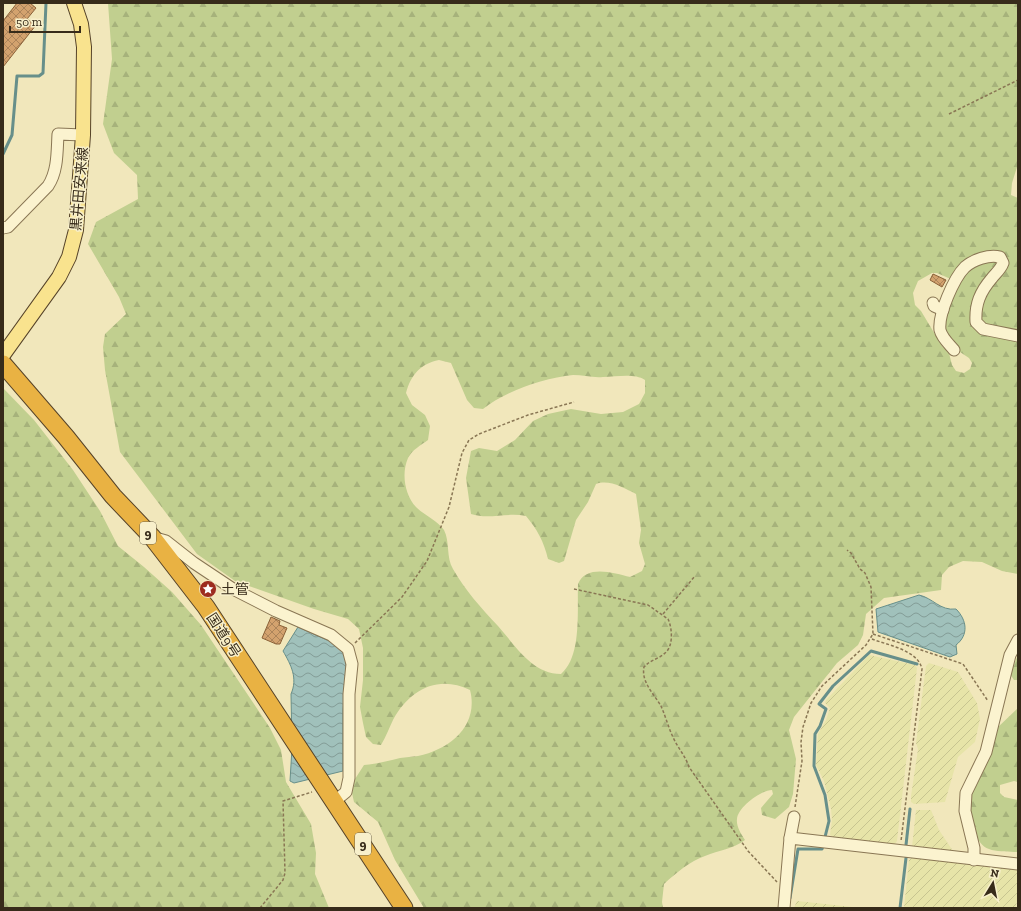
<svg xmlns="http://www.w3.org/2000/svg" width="1021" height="911" viewBox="0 0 1021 911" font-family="'Zilla Slab','Noto Sans JP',serif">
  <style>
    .farmland { fill: url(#farmland-furrows) }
    .forest { fill: url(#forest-firs); fill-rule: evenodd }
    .water { fill: url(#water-waves); stroke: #678f8a }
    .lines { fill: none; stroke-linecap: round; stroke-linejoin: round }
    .stream { stroke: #678f8a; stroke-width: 3 }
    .building { fill: url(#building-cross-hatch); stroke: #8a6138 }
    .minor-casing { stroke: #897654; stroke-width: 13 }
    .major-casing { stroke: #564329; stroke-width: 16 }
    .highway-casing { stroke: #564329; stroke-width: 19 }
    .path { stroke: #897654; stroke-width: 1.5; stroke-dasharray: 3 2; stroke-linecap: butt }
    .minor { stroke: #fbf3cf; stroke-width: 11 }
    .major { stroke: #f9e38e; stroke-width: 14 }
    .highway { stroke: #e9b243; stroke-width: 17 }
    .labels { text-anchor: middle; stroke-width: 3; stroke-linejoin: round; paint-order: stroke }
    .shield { fill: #f8f0cb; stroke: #71664f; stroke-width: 1 }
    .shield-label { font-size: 13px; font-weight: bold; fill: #372b1a }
    .street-label { font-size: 14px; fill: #372b1a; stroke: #f8f0cb }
    .poi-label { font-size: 14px; fill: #372b1a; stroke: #f8f0cb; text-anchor: start }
  </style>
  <defs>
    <pattern id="farmland-furrows" width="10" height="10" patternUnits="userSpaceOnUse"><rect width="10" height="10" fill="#e7e4a8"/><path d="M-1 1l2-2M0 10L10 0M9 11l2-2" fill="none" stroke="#c7c490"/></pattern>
    <pattern id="forest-firs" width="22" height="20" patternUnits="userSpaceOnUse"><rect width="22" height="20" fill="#c1cf8f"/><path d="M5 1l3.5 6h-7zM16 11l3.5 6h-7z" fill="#a6b27b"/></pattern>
    <pattern id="water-waves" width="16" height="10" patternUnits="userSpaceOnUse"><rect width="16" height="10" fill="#a0c1bb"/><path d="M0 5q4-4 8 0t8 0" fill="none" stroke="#839d97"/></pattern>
    <pattern id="building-cross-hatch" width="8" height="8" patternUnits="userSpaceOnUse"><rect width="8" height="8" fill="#d3a26e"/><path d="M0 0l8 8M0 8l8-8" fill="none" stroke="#ac845a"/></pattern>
  </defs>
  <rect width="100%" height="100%" fill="#f1e7bb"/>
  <g class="farmland">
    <path d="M869 655 915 665 917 668 897 841 894 845 836 839 830 835 832 820 831 809 824 781 816 765 818 734 826 720 830 708 825 703 826 700Z"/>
    <path d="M929 663 958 672 977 703 980 719 975 742 958 757 945 802 914 804 911 802V796L918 749 916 743 926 666Z"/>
    <path d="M916 810H931L939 830 953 851 912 847Z"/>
    <path d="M912 858 1017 869 1018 892 1016 908H904L909 860Z"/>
    <path d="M797 901 862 908H794Z"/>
  </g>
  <g class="forest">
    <path d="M108 3H1018V164L1012 183 1011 195 1018 198V574L1002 571 982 562 963 561 949 567 942 575 941 590 884 598 866 614 863 635 858 645 837 663 794 717 789 730 796 759 793 794 789 807 775 819 762 815 761 808 773 794 772 790C761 790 738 807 737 819 736 826 741 834 745 840 733 849 719 850 705 856 690 861 676 873 664 884L662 902 663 908H424L395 860 378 822 354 802 352 793 355 779 364 765C377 764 388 761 400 758 406 757 412 757 418 756 451 749 479 725 470 690 438 674 409 690 393 720 389 728 386 737 381 745L373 744 366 737 363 723 360 707 363 680V648L359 629 348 619 314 609 235 581 197 554 120 452 105 370 103 347 105 334 126 314 119 297 88 244 96 222 138 199 137 175 114 153 103 124 112 59ZM932 273H937L953 280 942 331 954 348 969 358 972 363 970 369 964 373 956 371 952 365 949 353 942 346 921 311 915 305 913 293 918 281ZM439 360 451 363 467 400 474 408 483 409C506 391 543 378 573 375 583 375 593 378 603 377 617 377 634 373 645 380V393L639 404 623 412 601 414 571 409 548 414 533 421 515 440 497 451 479 448 471 451 466 478 471 514C489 520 507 512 526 516 537 529 544 542 548 559L559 563 564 561 576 520 588 502 596 484C609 479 624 488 636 494L641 530 639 543 645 564 642 571 630 577C614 573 586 564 578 584 577 611 582 656 561 674 532 674 515 645 498 626 481 608 465 590 453 569 446 558 450 541 444 530 437 520 425 516 416 507 405 495 401 474 408 458 412 450 421 445 428 440L430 426 425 415 412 405 406 393C411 375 420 364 439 360Z"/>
    <path d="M3 388 34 420 73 470 100 511 118 546 144 567 172 592 201 625 270 728 281 750 286 782 311 824 316 853 315 874 329 908H3Z"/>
    <path d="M1018 655V680H1014L1010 674Z"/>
    <path d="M1018 708V782L1014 781 1000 785V793L1004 797 1018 800V852H1014C1006 851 996 852 989 849 973 844 968 811 970 797L996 729Z"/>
  </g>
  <g class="water">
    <path d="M919 595C933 598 940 611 956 609 967 620 969 635 956 645L957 654 950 657 878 632 876 609Z"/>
    <path d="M298 627 336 644 344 651 347 670 343 710V771L294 783 290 781 292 748 291 694C298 678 291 665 283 651Z"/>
  </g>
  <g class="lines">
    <g class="stream">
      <path d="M3 154 12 135 17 76H39L43 73 46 3"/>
      <path d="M825 837 829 821 825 795 814 766 815 734 820 726 826 709 819 704 833 686 871 651 917 664"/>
      <path d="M906 845 910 809"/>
      <path d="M790 898 798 849H822L823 846"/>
      <path d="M900 908 906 858"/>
    </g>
  </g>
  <g class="building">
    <path d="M17 3H30L36 8 27 19 36 25 3 67V21Z"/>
    <path d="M933 274 946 280 942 287 930 280Z"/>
    <path d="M271 617 280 621 279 625 287 628 280 644H276L262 638Z"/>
  </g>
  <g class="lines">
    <g class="minor-casing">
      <g id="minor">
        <path d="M3 228 8 227 48 186C58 171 57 151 58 134L83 135"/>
        <path d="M933 303 934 306 943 310"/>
        <path d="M954 350C949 344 942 338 940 330 938 314 954 278 965 267 973 260 989 254 1000 257L1003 263C1001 269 996 273 992 278 980 292 975 304 976 322L983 329 1018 336"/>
        <path d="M152 537 166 541 194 563 233 589 276 611 331 635 348 649 352 664 349 694V778L346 792 335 801"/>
        <path d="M790 838 794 817"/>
        <path d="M974 860V848L965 811 966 793 986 752 1010 655 1018 640"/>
        <path d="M784 908 790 838 1018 864"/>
      </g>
    </g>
    <g class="major-casing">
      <path id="major" d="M3 355 59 277 69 257 76 230 83 135 84 47 81 24 74 3"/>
    </g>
    <g class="highway-casing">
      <path id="highway" d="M3 364 66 437 113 496 152 537 206 607 404 908"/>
    </g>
    <g class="path">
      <path d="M949 114 1018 80"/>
      <path d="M574 589 648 605 668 619C672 627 674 646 665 653 659 659 650 660 644 667 641 682 654 694 661 706 665 715 668 726 672 735 677 747 685 755 689 767L748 851 777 882"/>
      <path d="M663 614 695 576"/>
      <path d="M873 634 963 664 988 701"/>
      <path d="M872 639C887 645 918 650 922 669L901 841"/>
      <path d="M355 643 402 597 427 561 449 507 462 453 469 440 479 434 528 415 574 402"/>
      <path d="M795 807 802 761 801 742 803 727 811 703 822 686 866 645 873 634 871 587 865 573 860 569 851 553 847 550"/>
      <path d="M260 908 283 880 285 873 283 801 312 792"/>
    </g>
    <use href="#minor" class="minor"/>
    <use href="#major" class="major"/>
    <use href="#highway" class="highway"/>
  </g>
  <defs>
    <g id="sight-disc" transform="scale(0.9)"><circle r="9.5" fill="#9d2c1f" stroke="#f8f0cb"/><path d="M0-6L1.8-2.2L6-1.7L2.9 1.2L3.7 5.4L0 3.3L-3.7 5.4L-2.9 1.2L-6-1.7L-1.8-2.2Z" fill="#fff"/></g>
  </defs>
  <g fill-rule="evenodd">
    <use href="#sight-disc" x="208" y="589"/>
  </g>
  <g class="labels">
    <g class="shield">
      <rect x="140" y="522" width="16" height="22" rx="3"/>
      <rect x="355" y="833" width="16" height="22" rx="3"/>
    </g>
    <g class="shield-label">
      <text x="148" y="538">9</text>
      <text x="363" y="849">9</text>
    </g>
    <g class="street-label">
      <text transform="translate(79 189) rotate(-85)" y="5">黒井田安来線</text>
      <text transform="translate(224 635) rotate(57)" y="5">国道9号</text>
    </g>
    <g class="poi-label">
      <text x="221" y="594">土管</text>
    </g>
  </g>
  <rect width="1021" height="911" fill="none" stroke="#372b1a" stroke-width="8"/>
  <g transform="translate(993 883) rotate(10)" stroke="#f8f0cb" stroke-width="3" paint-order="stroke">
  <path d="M0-3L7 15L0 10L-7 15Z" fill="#372b1a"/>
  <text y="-6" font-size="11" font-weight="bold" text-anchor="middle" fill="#372b1a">N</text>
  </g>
  <path d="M10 26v6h70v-6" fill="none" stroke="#372b1a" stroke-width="2"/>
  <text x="16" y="26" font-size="12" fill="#372b1a" stroke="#f8f0cb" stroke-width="3" paint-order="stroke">50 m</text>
</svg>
